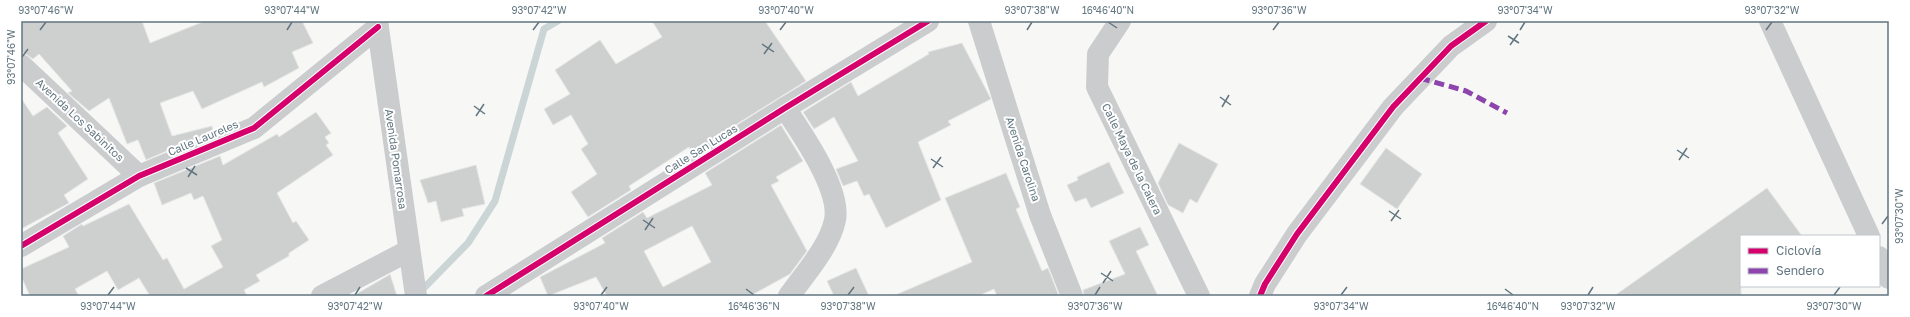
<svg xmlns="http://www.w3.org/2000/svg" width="1910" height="317" viewBox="0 0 1910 317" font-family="'Golos Text',sans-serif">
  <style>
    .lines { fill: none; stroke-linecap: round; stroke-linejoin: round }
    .stream { stroke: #cbd5d6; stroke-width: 7 }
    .building { fill: #ced0d0; stroke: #e6e6e6; fill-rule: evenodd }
    .minor { stroke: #cbcccd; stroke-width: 22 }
    .quiet { stroke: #8e44ad; stroke-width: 5; stroke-dasharray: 10 5; stroke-linecap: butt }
    .cycleway-casing { stroke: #fff; stroke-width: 8 }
    .cycleway { stroke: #d6006c; stroke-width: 6 }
    .ticks { fill: none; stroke: #627680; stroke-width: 1.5 }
    .labels { text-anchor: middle; stroke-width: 4; stroke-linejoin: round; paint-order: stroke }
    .street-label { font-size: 11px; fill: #627680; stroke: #fff }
    .neatline { fill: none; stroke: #627680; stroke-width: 1.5 }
    .ticks-label { font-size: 10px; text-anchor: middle; fill: #627680 }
  </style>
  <rect width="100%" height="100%" fill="#f7f7f6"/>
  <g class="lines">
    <path class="stream" d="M420 292 468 243 495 201 544 29 558 21"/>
  </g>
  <g class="building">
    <path d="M21 21H142L150 43 205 21H302L313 43 292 52 299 68 264 87 262 82 202 109 193 91 160 103 172 136 212 126 213 131 146 160 138 140 127 144 109 98 89 111 68 93 72 91 39 54 33 59 24 53H21Z"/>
    <path d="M652 21H765L806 81 692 152 689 147 629 186 631 190 588 217 571 192 597 174 581 149 588 144 571 115 553 125 544 109 570 94 555 70 600 40 616 64 662 37Z"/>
    <path d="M962 43 991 99 948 121 951 125 918 142 941 200 886 228 869 194 864 196 857 181 843 186 836 169 858 161 834 117 814 129 803 112 851 82 858 96 929 54 928 52Z"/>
    <path d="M21 98 33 116 47 107 67 126 58 133 88 179 64 195 69 203 21 229Z"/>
    <path d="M316 112 331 133 325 137 329 143 326 145 333 155 277 193 293 223 296 221 309 240 289 253V256L256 275 260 281 244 290 247 296H150L139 278 118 290 107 271 75 289 79 296H30L21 276V269L69 247 63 236 82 224 83 226 129 204 163 260 167 258 184 289 223 267 211 246 222 240 203 196 194 200 191 193 162 205 154 183 220 156 223 165 277 134 279 137Z"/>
    <path d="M781 125 803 161 776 177 779 181 771 185 807 251 790 274 750 296H607L596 277 548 296 540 277 605 243 602 238 643 212 647 218 712 185 705 173ZM692 226 711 262 663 287 644 251Z"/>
    <path d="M1179 143 1218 164 1197 203 1190 199 1183 213 1168 205 1158 183Z"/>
    <path d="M1386 148 1422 174 1397 209 1360 184Z"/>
    <path d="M1109 162 1124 193 1091 208 1086 198 1075 202 1067 185 1078 180 1077 177Z"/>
    <path d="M476 165 485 204 462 209 464 216 441 222 436 201 428 203 420 180Z"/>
    <path d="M1006 173 1020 207 1016 209 1042 271 1048 268 1059 296H997L994 289 978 296H893L972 262 945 198Z"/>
    <path d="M1767 188 1802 236H1741V296H1614Z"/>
    <path d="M1140 227 1149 245 1136 251 1158 296H1084L1083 290 1125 274 1109 241Z"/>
    <path d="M856 268 869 296H834L827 281Z"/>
    <path d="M390 274 397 296H353L389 275Z"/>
  </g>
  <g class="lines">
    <g class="minor">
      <path d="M377 21 416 296"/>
      <path d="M979 21 1040 215 1072 296"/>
      <path d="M1120 21 1098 54 1097 87 1199 296"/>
      <path d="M1770 21 1869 236"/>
      <path d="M21 65 139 176"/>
      <path d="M785 108C802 134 841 189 835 220 830 246 804 275 789 296"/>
      <path d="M21 246 139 176 254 128 378 27"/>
      <path d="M1879 257 1889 278"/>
      <path d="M322 296 408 251"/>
      <path d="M486 296 785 108 928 21"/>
      <path d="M1260 296 1265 284 1297 234 1393 107 1451 46 1486 21"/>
    </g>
    <path class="quiet" d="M1420 78 1466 91 1507 113"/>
    <g class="cycleway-casing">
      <g id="cycleway">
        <path d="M21 246 139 176 254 128 378 27"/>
        <path d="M486 296 785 108 928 21"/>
        <path d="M1260 296 1265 284 1297 234 1393 107 1451 46 1486 21"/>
      </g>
    </g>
    <use href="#cycleway" class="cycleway"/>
  </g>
  <path class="ticks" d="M1108 22 1117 28M40 30 46 22M287 30 292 22M533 30 539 22M780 30 786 22M1027 30 1032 22M1273 30 1279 22M1520 30 1525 22M1766 30 1772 22M1508 36 1519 43M762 44 774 52M1510 45 1518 34M764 54 772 43M22 57 28 49M1220 97 1231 105M474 106 485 114M1222 107 1229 95M476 116 484 104M1677 150 1689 158M931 159 943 167M1679 160 1687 148M186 168 197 175M933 168 941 157M188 177 195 166M1389 211 1401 219M643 220 655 228M1391 221 1399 210M1882 224 1888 216M645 230 653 218M1101 273 1113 281M1103 283 1111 271M746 289 754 295M1505 289 1513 295M108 295 114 287M355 295 360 287M601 295 607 287M848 295 854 287M1095 295 1100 287M1341 295 1347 287M1588 295 1593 287M1834 295 1840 287"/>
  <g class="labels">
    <g class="street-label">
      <text transform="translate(80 120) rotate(43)" y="4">Avenida Los Sabinitos</text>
      <text transform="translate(203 138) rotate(-23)" y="4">Calle Laureles</text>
      <text transform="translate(701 149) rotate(-32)" y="4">Calle San Lucas</text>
      <text transform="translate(396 159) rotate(82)" y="4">Avenida Pomarrosa</text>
      <text transform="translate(1023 159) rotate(72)" y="4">Avenida Carolina</text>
      <text transform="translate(1132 159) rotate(64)" y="4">Calle Maya de la Calera</text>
    </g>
  </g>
  <rect width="1910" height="317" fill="none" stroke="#ffffff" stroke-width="44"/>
  <rect x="1740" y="235" width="140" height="52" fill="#ffffff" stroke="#c0c8cc"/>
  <rect x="1748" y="248" width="20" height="6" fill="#d6006c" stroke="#c0c8cc"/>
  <text x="1776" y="255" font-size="12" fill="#627680">Ciclovía</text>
  <rect x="1748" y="268" width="20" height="6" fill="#8e44ad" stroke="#c0c8cc"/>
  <text x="1776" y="275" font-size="12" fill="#627680">Sendero</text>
  <rect x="22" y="22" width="1866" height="273" class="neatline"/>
  <g class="ticks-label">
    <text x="46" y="14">93°07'46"W</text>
    <text x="292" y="14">93°07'44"W</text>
    <text x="539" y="14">93°07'42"W</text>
    <text x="786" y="14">93°07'40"W</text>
    <text x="1032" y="14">93°07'38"W</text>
    <text x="1108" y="14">16°46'40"N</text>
    <text x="1279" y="14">93°07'36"W</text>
    <text x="1525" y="14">93°07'34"W</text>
    <text x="1772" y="14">93°07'32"W</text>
    <text transform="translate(11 57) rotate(-90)" y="4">93°07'46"W</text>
    <text transform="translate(1899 216) rotate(-90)" y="4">93°07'30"W</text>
    <text x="108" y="310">93°07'44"W</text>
    <text x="355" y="310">93°07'42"W</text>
    <text x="601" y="310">93°07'40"W</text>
    <text x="754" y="310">16°46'36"N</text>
    <text x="848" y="310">93°07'38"W</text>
    <text x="1095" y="310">93°07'36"W</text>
    <text x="1341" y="310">93°07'34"W</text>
    <text x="1513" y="310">16°46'40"N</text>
    <text x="1588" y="310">93°07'32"W</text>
    <text x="1834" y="310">93°07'30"W</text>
  </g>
</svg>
